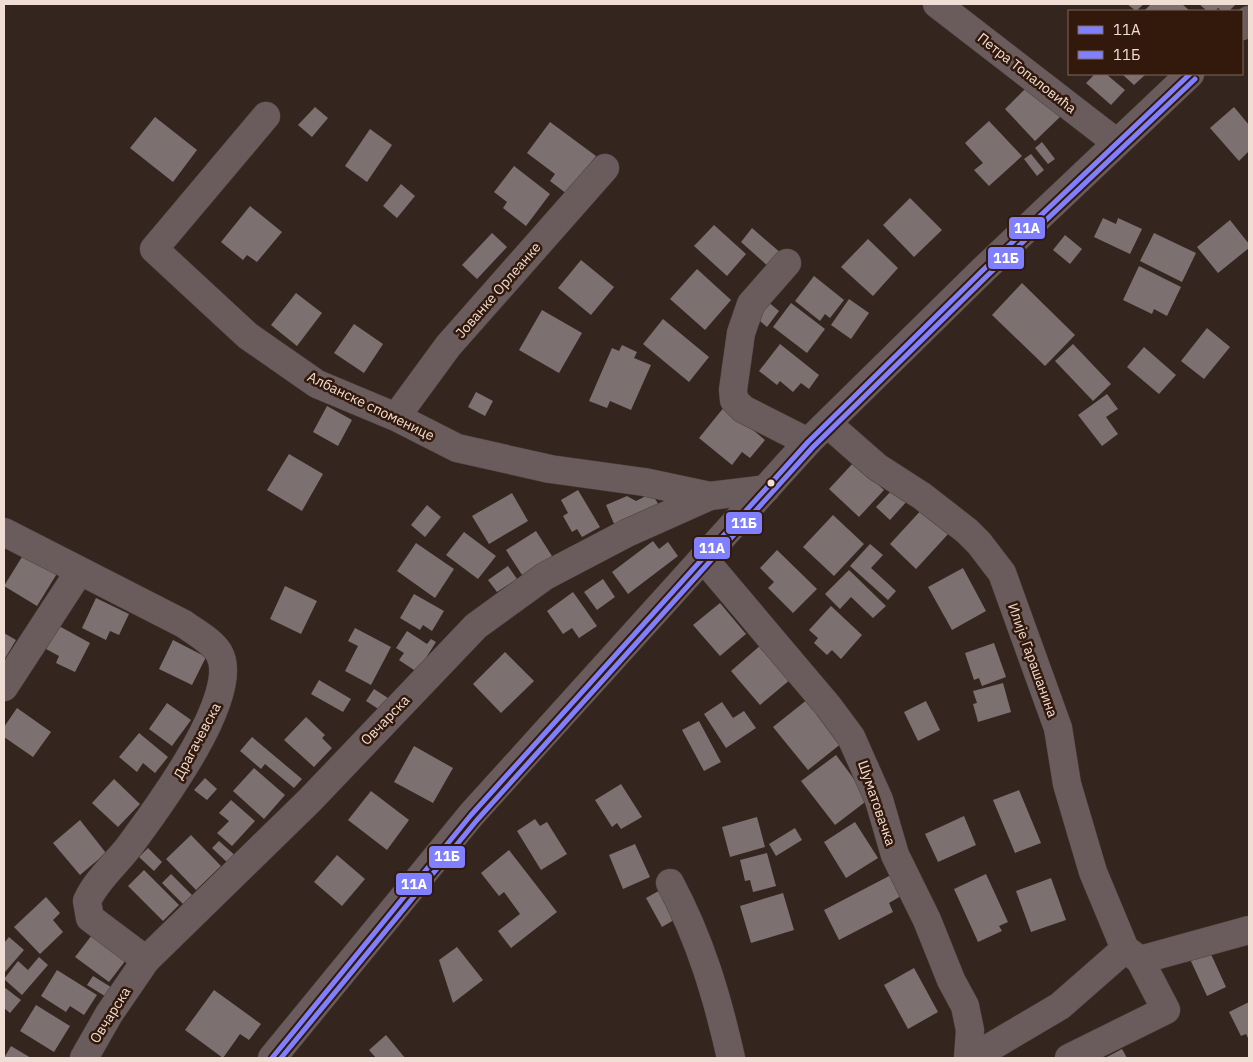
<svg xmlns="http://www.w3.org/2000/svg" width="1253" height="1062" viewBox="0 0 1253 1062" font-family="'IBM Plex Sans',sans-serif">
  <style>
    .building { fill: #7d7071 }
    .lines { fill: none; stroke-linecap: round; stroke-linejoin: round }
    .minor-casing { stroke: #4d413a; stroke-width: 29 }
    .minor { stroke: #6a5c5d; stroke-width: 28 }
    .bus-1-casing { stroke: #32190c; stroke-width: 9 }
    .bus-2-casing { stroke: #32190c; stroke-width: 9 }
    .bus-1 { stroke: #8080ff; stroke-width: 5 }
    .bus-2 { stroke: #8080ff; stroke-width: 5 }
    .bus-dot { fill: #f0ded5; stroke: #32190c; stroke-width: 2 }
    .labels { text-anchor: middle; stroke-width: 5; stroke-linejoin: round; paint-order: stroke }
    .street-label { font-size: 14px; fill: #f0ded5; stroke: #32190c }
    .line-badge { stroke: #32190c; stroke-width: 2 }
    .badge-label { font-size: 14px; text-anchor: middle; font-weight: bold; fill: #fff }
  </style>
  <rect width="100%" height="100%" fill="#34261f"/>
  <g class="building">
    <path d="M1127 4H1144L1136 11Z"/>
    <path d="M1151 4H1182L1190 11H1144Z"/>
    <path d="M1199 4H1236L1229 11H1222L1218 8 1215 11H1207Z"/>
    <path d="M1095 74H1106L1125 90 1111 105 1086 83Z"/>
    <path d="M1122 74H1146L1134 85Z"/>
    <path d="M1030 84 1061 116 1035 141 1005 109Z"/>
    <path d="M315 107 328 118 312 137 298 125Z"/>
    <path d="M1234 107 1249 125V151L1239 161 1210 128Z"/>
    <path d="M155 117 197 150 173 182 130 148Z"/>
    <path d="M989 121 1022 156 989 186 974 170 983 163 965 143Z"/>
    <path d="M550 122 596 156 567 194 550 181 555 174 527 153Z"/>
    <path d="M370 129 392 145 367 182 345 166Z"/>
    <path d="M1042 142 1055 159 1048 164 1035 148Z"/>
    <path d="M1031 154 1044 170 1037 176 1024 159Z"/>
    <path d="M514 166 550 194 526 226 503 208 507 202 494 192Z"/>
    <path d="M401 184 415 196 397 218 383 206Z"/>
    <path d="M910 198 942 230 914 257 883 225Z"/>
    <path d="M250 206 282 232 257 262 247 255 243 260 221 242Z"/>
    <path d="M1103 218 1116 224 1118 218 1142 229 1130 254 1094 237Z"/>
    <path d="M1230 220 1249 244V248L1218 273 1197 247Z"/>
    <path d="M714 225 746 254 727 276 694 246Z"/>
    <path d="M752 228 782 254 770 268 741 242Z"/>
    <path d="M492 233 507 247 477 279 462 265Z"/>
    <path d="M1154 233 1196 253 1182 282 1140 261Z"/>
    <path d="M1065 235 1082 249 1070 264 1053 250Z"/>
    <path d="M868 239 898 268 873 296 841 267Z"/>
    <path d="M581 260 614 287 591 315 558 288Z"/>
    <path d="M1139 266 1181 287 1167 316 1154 309 1152 314 1123 300Z"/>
    <path d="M697 269 731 300 705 330 670 299Z"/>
    <path d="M814 276 844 300 830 318 825 314 820 321 795 301Z"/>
    <path d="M1022 283 1075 335 1045 366 992 315Z"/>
    <path d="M296 293 322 313 297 346 271 325Z"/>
    <path d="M849 299 869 313 851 339 831 325Z"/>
    <path d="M767 301 779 311 767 327 754 316Z"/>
    <path d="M791 303 825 329 807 353 773 327Z"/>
    <path d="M542 310 582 333 559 373 519 350Z"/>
    <path d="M663 319 709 357 689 382 643 344Z"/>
    <path d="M354 324 383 344 364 373 334 353Z"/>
    <path d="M1207 328 1230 347 1204 379 1181 361Z"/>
    <path d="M780 344 819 375 809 389 801 383 793 392 780 381 777 385 759 371Z"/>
    <path d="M1073 344 1111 384 1093 401 1055 361Z"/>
    <path d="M622 345 637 352 634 358 651 365 631 410 610 401 607 408 589 401 612 348 619 351Z"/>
    <path d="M1144 347 1176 375 1159 394 1127 367Z"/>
    <path d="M476 392 493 401 485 416 468 407Z"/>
    <path d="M1107 394 1118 409 1106 417 1118 434 1102 446 1078 415Z"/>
    <path d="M327 406 352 420 338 446 313 432Z"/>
    <path d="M725 406 765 440 750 458 742 452 732 465 699 438Z"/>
    <path d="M289 454 323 474 302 511 267 490Z"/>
    <path d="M854 462 884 490 859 517 829 489Z"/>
    <path d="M894 488 908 500 890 520 876 507Z"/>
    <path d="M578 490 600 527 582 537 577 529 572 532 563 516 568 513 561 500Z"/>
    <path d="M512 493 528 521 489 544 472 516Z"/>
    <path d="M648 495 654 497 660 507 615 526 606 505 627 496 636 501Z"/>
    <path d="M427 505 441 517 425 537 411 525Z"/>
    <path d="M924 507 950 532 916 569 890 544Z"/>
    <path d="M833 515 864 544 834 576 803 547Z"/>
    <path d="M536 531 552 556 522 575 506 550Z"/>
    <path d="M464 532 496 556 478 579 446 555Z"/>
    <path d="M653 541 659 549 668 542 678 556 628 594 612 572Z"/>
    <path d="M416 543 454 569 435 598 397 571Z"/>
    <path d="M870 544 883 555 871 568 896 591 888 600 850 566Z"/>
    <path d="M777 550 817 589 793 613 768 588 774 582 760 568Z"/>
    <path d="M25 552 58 572 37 606 4 586Z"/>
    <path d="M508 566 517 579 497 592 488 580Z"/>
    <path d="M963 568 986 611 952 630 928 587Z"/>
    <path d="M849 570 886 606 873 618 851 597 840 609 825 594Z"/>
    <path d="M603 579 615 597 597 610 584 592Z"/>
    <path d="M285 586 317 601 301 634 270 619Z"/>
    <path d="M573 592 597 626 579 638 572 628 563 634 547 611Z"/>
    <path d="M414 594 444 611 432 631 423 625 420 630 400 618Z"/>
    <path d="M96 598 129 614 119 635 110 631 106 640 82 628Z"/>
    <path d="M720 603 746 634 720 656 693 625Z"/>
    <path d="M831 606 862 635 841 659 832 650 827 655 814 643 818 638 809 630Z"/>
    <path d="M59 626 90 643 75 672 56 663 59 656 46 649Z"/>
    <path d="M355 628 391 647 371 685 345 671 358 646 348 641Z"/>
    <path d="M407 631 427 644 431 639 436 642 417 672 399 660 404 653 396 648Z"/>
    <path d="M4 633 16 640 4 660Z"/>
    <path d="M173 640 206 657 192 685 159 669Z"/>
    <path d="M994 643 1006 677 982 686 979 678 974 680 965 653Z"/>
    <path d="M762 644 791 679 760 705 731 671Z"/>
    <path d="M505 652 534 681 501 713 473 684Z"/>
    <path d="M319 680 351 699 343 712 311 694Z"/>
    <path d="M1003 683 1011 712 978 722 973 704 977 703 973 691Z"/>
    <path d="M374 689 388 698 380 710 366 701Z"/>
    <path d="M808 699 842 743 808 770 773 727Z"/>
    <path d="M926 701 940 730 918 741 904 712Z"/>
    <path d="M722 702 733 718 744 711 756 728 726 748 704 714Z"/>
    <path d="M167 703 191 720 172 746 149 729Z"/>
    <path d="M17 708 51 732 33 757 4 737V727Z"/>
    <path d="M306 717 325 735 322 738 332 748 314 767 284 740Z"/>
    <path d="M699 721 721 762 704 771 682 730Z"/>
    <path d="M139 733 168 757 155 773 143 763 137 772 119 757Z"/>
    <path d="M252 737 302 779 294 788 265 764 261 769 240 751Z"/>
    <path d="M414 746 453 768 433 803 394 782Z"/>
    <path d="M836 755 869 799 835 825 801 781Z"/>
    <path d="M254 768 285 795 264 819 233 791Z"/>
    <path d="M205 778 217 789 207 800 194 790Z"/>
    <path d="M114 779 140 804 118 827 92 803Z"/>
    <path d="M621 784 642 817 621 829 617 823 612 827 595 800Z"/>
    <path d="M1019 790 1041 843 1015 853 993 800Z"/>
    <path d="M371 791 409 820 387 850 348 820Z"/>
    <path d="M231 800 255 821 232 846 217 833 229 821 219 813Z"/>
    <path d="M964 816 976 845 938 862 925 834Z"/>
    <path d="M757 817 765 847 730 857 722 827Z"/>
    <path d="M535 819 540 826 547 822 567 854 541 870 517 831Z"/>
    <path d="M80 820 106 853 80 875 53 843Z"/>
    <path d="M855 822 878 858 846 878 824 842Z"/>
    <path d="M795 828 802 840 776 856 769 844Z"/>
    <path d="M191 835 221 866 196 890 166 859Z"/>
    <path d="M219 841 238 858 231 866 212 848Z"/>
    <path d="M635 844 650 877 623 889 609 855Z"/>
    <path d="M148 848 162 862 154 871 139 857Z"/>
    <path d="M509 850 557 912 511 948 498 931 520 914 504 892 499 896 481 873Z"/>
    <path d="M767 853 776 886 753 892 750 880 745 881 740 860Z"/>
    <path d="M337 855 365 879 342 906 314 882Z"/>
    <path d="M144 870 179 905 163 921 128 886Z"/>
    <path d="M171 874 194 897 185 906 162 883Z"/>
    <path d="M986 874 1008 922 999 926 1002 931 978 942 954 889Z"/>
    <path d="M891 875 901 896 889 903 893 912 839 940 824 910Z"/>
    <path d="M1051 878 1066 920 1031 932 1016 891Z"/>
    <path d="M664 888 679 917 662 927 646 898Z"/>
    <path d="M783 893 794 930 751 943 740 906Z"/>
    <path d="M46 897 60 913 53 920 63 932 40 954 14 927Z"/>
    <path d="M92 935 126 960 109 982 75 957Z"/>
    <path d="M9 937 24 950 4 973V943Z"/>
    <path d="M457 947 483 980 453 1003 439 960Z"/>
    <path d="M1209 950 1226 987 1207 996 1190 959Z"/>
    <path d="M39 957 48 965 22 995 4 979 18 961 28 970Z"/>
    <path d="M914 968 938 1012 908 1029 884 985Z"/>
    <path d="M57 970 97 995 84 1015 70 1006 66 1012 41 996Z"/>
    <path d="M93 976 114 989 108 998 87 985Z"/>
    <path d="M4 987 21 1000 10 1013 4 1008Z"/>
    <path d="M214 990 261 1024 249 1040 240 1034 223 1058 185 1030Z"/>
    <path d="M1249 1002V1040L1246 1034 1241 1036 1229 1012Z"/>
    <path d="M36 1005 70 1026 54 1052 20 1031Z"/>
    <path d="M386 1035 405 1058H376L369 1050Z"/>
    <path d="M11 1046 31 1058H4Z"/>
    <path d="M1122 1049 1127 1058H1105Z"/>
  </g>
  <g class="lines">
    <g class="minor-casing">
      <g id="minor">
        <path d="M937 4 1117 143"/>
        <path d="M1242 26 1249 20"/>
        <path d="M266 116 154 249 248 336 317 384 396 417 457 448 550 469 644 482 710 496"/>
        <path d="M787 263 751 304 741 333 733 390 734 400 743 409 808 442"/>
        <path d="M396 417 448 346 605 168"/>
        <path d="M828 424 877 467 922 496 967 531 979 543 1002 573 1058 728 1067 784 1093 872 1125 949 1140 960 1249 930"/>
        <path d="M4 532 184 624C195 632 212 641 219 653 243 694 156 810 131 844 118 862 96 880 87 901L90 918 146 960"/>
        <path d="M703 558 828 706 851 737 879 800 895 855 927 920 951 980 965 1006 970 1030 968 1058"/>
        <path d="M4 687 79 572"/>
        <path d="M670 883C700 939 717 996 731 1058"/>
        <path d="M84 1058 109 1014 146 960 310 800 476 626 545 576 627 533 710 496 766 489"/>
        <path d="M272 1058 471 815 808 442 982 271 1190 74"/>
        <path d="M972 1058 1060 1006 1125 949"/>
        <path d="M1069 1058 1166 1010 1140 960"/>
      </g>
    </g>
    <use href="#minor" class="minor"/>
    <g class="bus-1-casing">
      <path id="bus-1" d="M272 1058 471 815 808 442 982 271 1190 74"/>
    </g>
    <g class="bus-2-casing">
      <path id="bus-2" d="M281 1058 477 820 813 447 987 276 1195 79"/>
    </g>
    <use href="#bus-1" class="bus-1"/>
    <use href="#bus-2" class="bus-2"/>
  </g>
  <circle class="bus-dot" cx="771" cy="483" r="4.5"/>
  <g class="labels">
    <g class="street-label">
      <text transform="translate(1027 73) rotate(38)" y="5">Петра Топаловића</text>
      <text transform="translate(498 290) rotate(-49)" y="5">Јованке Орлеанке</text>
      <text transform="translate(371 406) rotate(26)" y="5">Албанске споменице</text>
      <text transform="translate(1033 660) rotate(70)" y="5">Илије Гарашанина</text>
      <text transform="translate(385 720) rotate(-46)" y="5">Овчарска</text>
      <text transform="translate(197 741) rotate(-62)" y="5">Драгачевска</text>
      <text transform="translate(877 803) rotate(71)" y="5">Шуматовачка</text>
      <text transform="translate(110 1015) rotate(-58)" y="5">Овчарска</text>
    </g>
  </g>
  <g class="line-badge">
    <rect x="1008" y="216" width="38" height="24" rx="5" fill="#8080ff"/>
    <rect x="987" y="246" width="38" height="24" rx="5" fill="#8080ff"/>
    <rect x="725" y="511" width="38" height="24" rx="5" fill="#8080ff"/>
    <rect x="693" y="536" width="38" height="24" rx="5" fill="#8080ff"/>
    <rect x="428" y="845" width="38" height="24" rx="5" fill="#8080ff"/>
    <rect x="395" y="872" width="38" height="24" rx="5" fill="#8080ff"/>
  </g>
  <g class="badge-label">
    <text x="1027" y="233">11А</text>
    <text x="1006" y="263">11Б</text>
    <text x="744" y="528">11Б</text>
    <text x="712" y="553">11А</text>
    <text x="447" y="861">11Б</text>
    <text x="414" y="889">11А</text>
  </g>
  <rect width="1253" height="1062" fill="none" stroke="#f0ded5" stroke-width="10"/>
  <rect x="1068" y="10" width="175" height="65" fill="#32190c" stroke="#7e685c"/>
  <rect x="1078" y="26" width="25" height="8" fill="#8080ff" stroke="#7e685c"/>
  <text x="1113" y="35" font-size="15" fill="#f0ded5">11А</text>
  <rect x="1078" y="51" width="25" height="8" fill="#8080ff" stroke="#7e685c"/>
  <text x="1113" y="60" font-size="15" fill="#f0ded5">11Б</text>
</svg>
